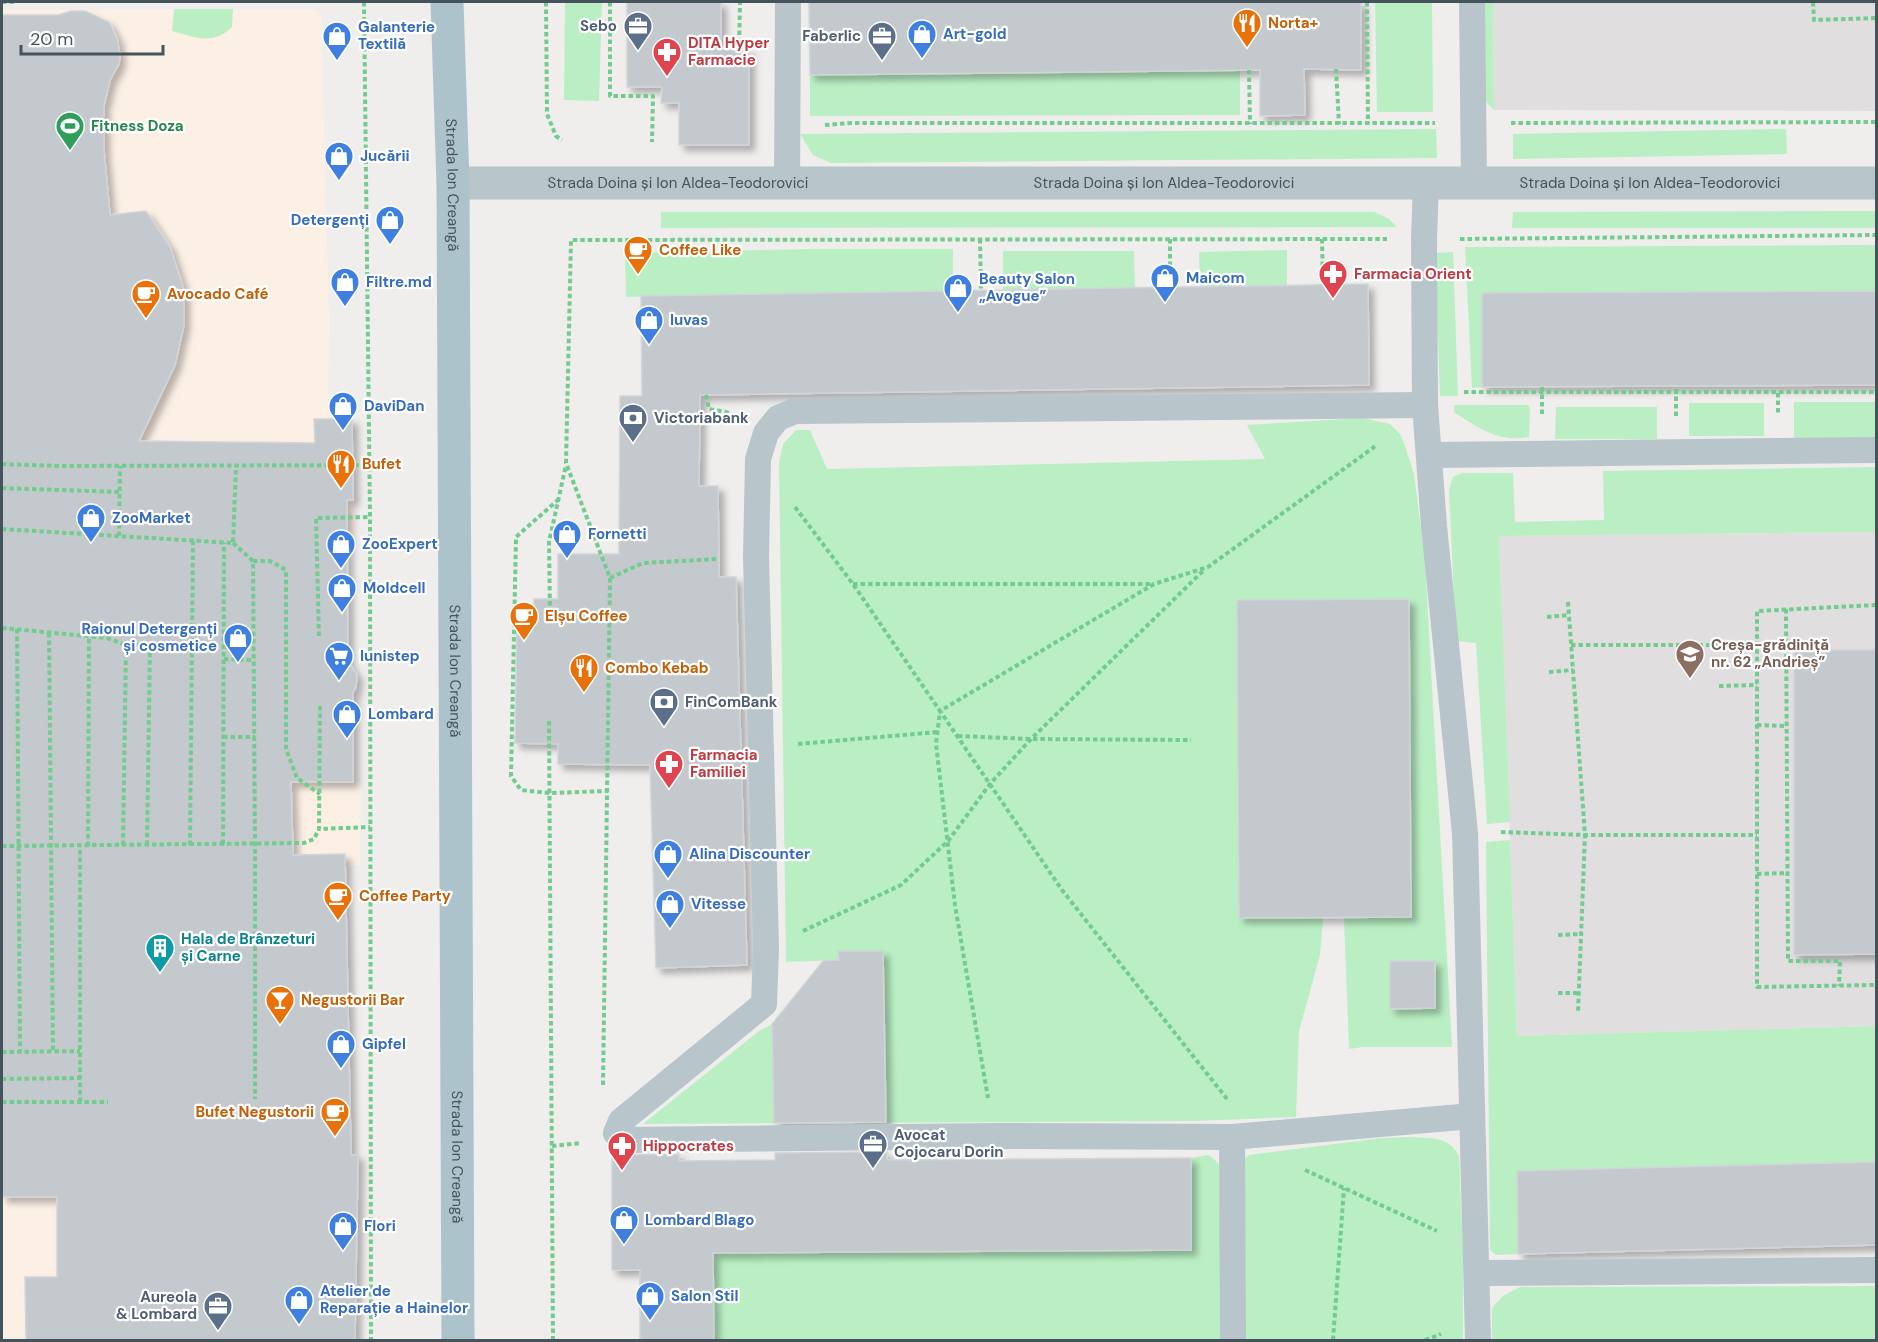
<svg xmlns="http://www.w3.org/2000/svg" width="1878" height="1342" viewBox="0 0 1878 1342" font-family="'DM Sans',sans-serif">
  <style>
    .commercial { fill: #fcf0e5 }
    .education { fill: #e1dedf }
    .green { fill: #baefc4 }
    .building { fill: #c4c9cd; stroke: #d1d5d9; stroke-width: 1.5; filter: url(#shadow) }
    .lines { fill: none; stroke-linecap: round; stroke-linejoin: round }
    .path { stroke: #72cc8e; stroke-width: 4; stroke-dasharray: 4.5 3; stroke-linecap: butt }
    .lane { stroke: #b8c5ca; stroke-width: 26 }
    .street { stroke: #b8c5ca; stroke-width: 33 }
    .primary { stroke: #acc3cc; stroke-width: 33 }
    .labels { text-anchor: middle; stroke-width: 4.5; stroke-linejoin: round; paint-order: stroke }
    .food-label { font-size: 15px; font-weight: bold; fill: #c56008; stroke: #fff; text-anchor: start }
    .service-label { font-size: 15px; font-weight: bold; fill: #4e5e75; stroke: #fff; text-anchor: end }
    .shop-label { font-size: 15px; font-weight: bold; fill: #366cbe; stroke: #fff; text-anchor: start }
    .health-label { font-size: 15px; font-weight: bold; fill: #be3a42; stroke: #fff; text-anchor: start }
    .leisure-label { font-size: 15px; font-weight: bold; fill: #27864d; stroke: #fff; text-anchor: start }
    .street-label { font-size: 15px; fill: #45545a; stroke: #fff }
    .education-label { font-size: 15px; font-weight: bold; fill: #785e54; stroke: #fff; text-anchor: start }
    .culture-label { font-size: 15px; font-weight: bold; fill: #0d838f; stroke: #fff; text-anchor: start }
  </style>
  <defs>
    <filter id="shadow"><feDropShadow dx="5.5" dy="5.5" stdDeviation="3" flood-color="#0004"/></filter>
  </defs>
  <rect width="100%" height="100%" fill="#f0eded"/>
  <path class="commercial" d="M174 9H313L321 13 329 320 328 419H314L315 442H352L355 541H338L335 782H361L360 865 345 867 327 1340H2V10Z"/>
  <g class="education">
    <path d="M1493 2H1876V111L1494 110Z"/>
    <path d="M1876 532V1026L1517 1036 1499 536Z"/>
  </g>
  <g class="green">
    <path d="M565 2H602L599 101 564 100Z"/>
    <path d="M1375 2H1432L1433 112H1377Z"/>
    <path d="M1481 2H1493L1494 110 1487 103 1482 91Z"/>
    <path d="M174 9H233L232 27C212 46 195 37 172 31Z"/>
    <path d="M1240 71V115L810 116V75Z"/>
    <path d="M1436 129 1437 158 831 163 813 155 800 134Z"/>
    <path d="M1786 129 1787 154 1513 159V134Z"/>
    <path d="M1876 211V228H1512L1513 212Z"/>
    <path d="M661 212H1374L1389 219 1397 227 661 228Z"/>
    <path d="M1876 245V291L1482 293V387L1472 388 1465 247Z"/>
    <path d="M815 249H953V291L626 297 625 253Z"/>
    <path d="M1287 250V286L1200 287 1199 252Z"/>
    <path d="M1003 251H1134L1135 288 1003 290Z"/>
    <path d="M1453 252 1458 396H1440L1435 253Z"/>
    <path d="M1794 402H1876V438L1794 439Z"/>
    <rect x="1689" y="403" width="75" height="33"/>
    <path d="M1454 405H1528L1530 408 1529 437C1499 443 1478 428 1454 412Z"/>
    <path d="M1556 407H1657V439H1555Z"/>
    <path d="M1363 418 1390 424 1400 434 1404 443 1414 474 1425 560 1452 1047H1363L1349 1049 1344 918 1411 916 1409 599 1238 600 1239 918H1323L1320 955 1299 1031 1296 1117 1194 1121 643 1124 759 1031 772 1024 774 1099 886 1096 883 951H839V960L786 962 779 462 783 444 796 430H810L827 469 1265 459 1247 425Z"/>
    <path d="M1876 467V532L1499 536 1510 822 1487 824 1476 643 1456 641 1449 490 1453 477 1462 473H1513L1515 522 1604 520 1603 471Z"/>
    <path d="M1510 840 1517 1036 1876 1026V1162L1517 1171 1518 1254 1496 1255 1490 1250 1486 842Z"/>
    <path d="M1411 1137C1432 1139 1448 1135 1459 1156L1463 1253V1340H1243L1244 1159 1249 1155 1382 1138Z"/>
    <path d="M1208 1155 1213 1158 1221 1167 1222 1340H714L713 1297 640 1298 639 1270 684 1253 1191 1250V1158Z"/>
    <path d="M1876 1286V1340H1492V1308L1503 1296 1520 1287Z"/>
  </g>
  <g class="building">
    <path d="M627 2H721V49L749 50V145H679V103H661L662 87H627Z"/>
    <path d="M809 2H1361V70L1304 69 1305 115 1260 116V70L810 75Z"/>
    <path d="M71 11H85L109 22 117 38 120 55 119 64 110 80 104 106V150L110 215 146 211 170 247 184 290V325L175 365 139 441 315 443 314 419H352L353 500H347L348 661 357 675 356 687 353 692V782H291L293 855 345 854 351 1155H358L355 1341H26L25 1277H57V1197H2V15H58Z"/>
    <path d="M1368 284 1369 385 700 395 699 486H718L719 577H736L747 965 656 968 650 765 558 764V744L515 743 517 612H534V599H558V554H619L620 396H642L641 296Z"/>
    <path d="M1876 291V385L1482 387V293Z"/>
    <path d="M1409 599 1411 917 1239 918 1237 600Z"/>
    <path d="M1794 650H1876V954L1794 955Z"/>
    <path d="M838 951H883L886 1122 774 1123 772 1024 823 961 839 960Z"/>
    <path d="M1390 961H1435V1008L1390 1009Z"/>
    <path d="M612 1151 623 1155 679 1154V1161L775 1160V1153L887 1152V1160L1191 1158V1250L713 1253 714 1341H640V1270H612Z"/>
    <path d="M1876 1162V1245L1518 1254 1517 1171Z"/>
  </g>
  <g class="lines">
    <g class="path">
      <path d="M2 2H15"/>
      <path d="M364 2 370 517 371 1340"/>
      <path d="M546 2 547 114 556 136 562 140"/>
      <path d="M610 2V96H653L652 142"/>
      <path d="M1367 2 1368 123"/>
      <path d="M1813 2 1814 20 1876 18"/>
      <path d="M739 50 740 2"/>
      <path d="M1336 69 1339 124"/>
      <path d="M1249 70 1250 124"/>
      <path d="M1511 123 1876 122"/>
      <path d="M825 125 851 123H1435"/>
      <path d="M980 239 981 291"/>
      <path d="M1170 239V288"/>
      <path d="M1322 239 1323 285"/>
      <path d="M1460 239 1876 235"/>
      <path d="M1542 387V416"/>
      <path d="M1464 392H1876"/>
      <path d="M1778 393V413"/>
      <path d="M706 395 709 409 726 412 734 416"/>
      <path d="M1676 416V386"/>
      <path d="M2 464 60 466 369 465"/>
      <path d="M2 488 120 492"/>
      <path d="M559 499 516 537 511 776 521 790 549 793 608 791"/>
      <path d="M795 507 853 584 940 711 936 744 955 905 988 1098"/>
      <path d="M2 529 233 543 236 466"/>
      <path d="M119 536 120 466"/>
      <path d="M233 543 253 561 255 844V1099"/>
      <path d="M253 561H270L286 570V749L297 778 320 794"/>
      <path d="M610 578 643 563 717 559"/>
      <path d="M853 584H1154"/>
      <path d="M1568 602 1585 835 1578 1012"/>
      <path d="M1876 605 1757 611V987L1876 985"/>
      <path d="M1786 609 1788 961H1840L1839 986"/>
      <path d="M550 613 549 542 566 465"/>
      <path d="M1547 617 1569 615"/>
      <path d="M2 628 107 638 126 645H150L147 845"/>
      <path d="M17 629 20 1052"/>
      <path d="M49 633 53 1051"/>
      <path d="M319 636 316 518 370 517"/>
      <path d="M1571 645H1757"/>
      <path d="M224 659 254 660"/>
      <path d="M1549 672 1573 670"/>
      <path d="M1719 686 1757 685"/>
      <path d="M320 706 319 829 370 827"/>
      <path d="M549 721 553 1340"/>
      <path d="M1757 725 1786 726"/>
      <path d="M958 736 1031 739 1191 740"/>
      <path d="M223 737H255"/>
      <path d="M798 744 938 732"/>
      <path d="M1501 832 1585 835H1757"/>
      <path d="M223 844 224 543"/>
      <path d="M123 845 126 645"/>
      <path d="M190 845 193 541"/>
      <path d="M2 846 304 843 314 839 319 829"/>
      <path d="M88 846 89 636"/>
      <path d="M1757 874 1788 873"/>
      <path d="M803 931 901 885 948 841 990 784 1031 739 1205 569"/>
      <path d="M1558 935 1581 934"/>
      <path d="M1558 993H1578"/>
      <path d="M2 1052 80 1051"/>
      <path d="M2 1079 80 1078"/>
      <path d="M603 1085 610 578 566 463 571 240 1387 239"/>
      <path d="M1227 1099 1062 890 940 711 1154 584 1208 567 1377 445"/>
      <path d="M2 1102H108"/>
      <path d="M80 1102V846"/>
      <path d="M552 1146 581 1143"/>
      <path d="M1305 1170 1437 1231"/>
      <path d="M1333 1340 1344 1188"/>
      <path d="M1425 1340 1441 1334"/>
    </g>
    <g class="lane">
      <path d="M1472 2 1474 183"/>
      <path d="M787 183 788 2"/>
      <path d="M1426 183 1424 239 1425 405 1434 526 1465 833 1478 1340"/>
      <path d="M1425 405 795 411 778 418 766 433 758 459 756 557 766 948 764 1004 621 1121 616 1133 623 1140 995 1136 1232 1137 1472 1116"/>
      <path d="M1429 455 1876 450"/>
      <path d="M1232 1137 1233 1340"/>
      <path d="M1478 1273 1876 1270"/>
    </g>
    <path class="street" id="s1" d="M453 183H1876"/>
    <path class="primary" id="s2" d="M447 2 453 183 458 1340"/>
  </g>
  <defs>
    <g id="restaurant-pin" transform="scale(1.5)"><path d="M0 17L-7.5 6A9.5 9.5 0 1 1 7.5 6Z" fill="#e8710a" stroke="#fff"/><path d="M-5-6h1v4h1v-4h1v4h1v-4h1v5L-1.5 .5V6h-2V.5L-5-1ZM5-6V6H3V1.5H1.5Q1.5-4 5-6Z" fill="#fff"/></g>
    <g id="office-pin" transform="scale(1.5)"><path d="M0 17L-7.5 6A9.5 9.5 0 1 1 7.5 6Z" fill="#5c6f8a" stroke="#fff"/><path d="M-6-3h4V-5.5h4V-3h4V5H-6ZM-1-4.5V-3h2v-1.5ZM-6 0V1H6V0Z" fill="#fff"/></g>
    <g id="shop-pin" transform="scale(1.5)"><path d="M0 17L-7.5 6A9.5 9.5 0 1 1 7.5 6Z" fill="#3f7fe0" stroke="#fff"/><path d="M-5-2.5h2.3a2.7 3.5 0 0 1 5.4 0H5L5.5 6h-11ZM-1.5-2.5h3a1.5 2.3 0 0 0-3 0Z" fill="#fff"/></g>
    <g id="pharmacy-pin" transform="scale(1.5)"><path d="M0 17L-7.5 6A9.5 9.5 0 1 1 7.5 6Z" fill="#e0444e" stroke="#fff"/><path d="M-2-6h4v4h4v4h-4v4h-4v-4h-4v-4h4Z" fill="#fff"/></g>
    <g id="stadium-pin" transform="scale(1.5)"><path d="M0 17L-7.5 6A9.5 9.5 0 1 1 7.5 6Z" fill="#2e9e5b" stroke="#fff"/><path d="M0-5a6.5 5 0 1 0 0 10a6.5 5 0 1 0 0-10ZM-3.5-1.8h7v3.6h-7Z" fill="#fff"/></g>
    <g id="cafe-pin" transform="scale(1.5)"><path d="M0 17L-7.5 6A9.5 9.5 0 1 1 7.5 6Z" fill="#e8710a" stroke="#fff"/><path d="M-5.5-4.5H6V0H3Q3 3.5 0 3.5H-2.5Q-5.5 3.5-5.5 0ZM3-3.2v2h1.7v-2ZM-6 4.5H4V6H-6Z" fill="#fff"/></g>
    <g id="bank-pin" transform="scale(1.5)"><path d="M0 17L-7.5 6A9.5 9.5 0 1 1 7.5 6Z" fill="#5c6f8a" stroke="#fff"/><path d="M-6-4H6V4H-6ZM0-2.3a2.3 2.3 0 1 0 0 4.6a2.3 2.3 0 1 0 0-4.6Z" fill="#fff"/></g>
    <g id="school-pin" transform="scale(1.5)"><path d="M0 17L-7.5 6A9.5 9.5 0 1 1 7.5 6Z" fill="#8d6e63" stroke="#fff"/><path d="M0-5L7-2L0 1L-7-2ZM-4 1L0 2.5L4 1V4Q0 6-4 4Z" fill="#fff"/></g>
    <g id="supermarket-pin" transform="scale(1.5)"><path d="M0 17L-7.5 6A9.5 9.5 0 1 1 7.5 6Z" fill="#3f7fe0" stroke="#fff"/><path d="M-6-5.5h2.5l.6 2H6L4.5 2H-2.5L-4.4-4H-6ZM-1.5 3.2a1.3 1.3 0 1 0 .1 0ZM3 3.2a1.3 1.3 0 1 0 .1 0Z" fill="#fff"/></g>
    <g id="building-pin" transform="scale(1.5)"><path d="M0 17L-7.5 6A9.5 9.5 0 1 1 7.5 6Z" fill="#0f9aa8" stroke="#fff"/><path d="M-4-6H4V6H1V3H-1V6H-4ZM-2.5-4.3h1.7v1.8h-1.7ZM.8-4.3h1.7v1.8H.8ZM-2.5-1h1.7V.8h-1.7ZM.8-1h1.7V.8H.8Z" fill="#fff"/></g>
    <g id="bar-pin" transform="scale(1.5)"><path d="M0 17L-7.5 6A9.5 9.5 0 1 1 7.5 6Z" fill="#e8710a" stroke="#fff"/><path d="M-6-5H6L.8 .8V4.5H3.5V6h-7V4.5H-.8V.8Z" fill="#fff"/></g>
  </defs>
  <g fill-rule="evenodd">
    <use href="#restaurant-pin" x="1247" y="23"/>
    <use href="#office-pin" x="638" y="26"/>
    <use href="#shop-pin" x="922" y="34"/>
    <use href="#shop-pin" x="337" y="36"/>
    <use href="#office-pin" x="882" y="36"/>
    <use href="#pharmacy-pin" x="667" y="52"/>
    <use href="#stadium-pin" x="70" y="126"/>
    <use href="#shop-pin" x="339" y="156"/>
    <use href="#shop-pin" x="390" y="220"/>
    <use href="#cafe-pin" x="638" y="250"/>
    <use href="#pharmacy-pin" x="1333" y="274"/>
    <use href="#shop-pin" x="1165" y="278"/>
    <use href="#shop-pin" x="345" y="282"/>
    <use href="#shop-pin" x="958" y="288"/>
    <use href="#cafe-pin" x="146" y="294"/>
    <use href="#shop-pin" x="649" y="320"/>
    <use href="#shop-pin" x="343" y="406"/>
    <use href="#bank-pin" x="633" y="418"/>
    <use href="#restaurant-pin" x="341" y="464"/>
    <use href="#shop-pin" x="91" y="518"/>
    <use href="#shop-pin" x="567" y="534"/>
    <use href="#shop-pin" x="341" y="544"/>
    <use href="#shop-pin" x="342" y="588"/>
    <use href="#cafe-pin" x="524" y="616"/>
    <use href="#shop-pin" x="238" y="638"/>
    <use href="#school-pin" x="1690" y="654"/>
    <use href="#supermarket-pin" x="339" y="656"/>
    <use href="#restaurant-pin" x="584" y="668"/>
    <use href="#bank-pin" x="664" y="702"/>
    <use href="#shop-pin" x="347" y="714"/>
    <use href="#pharmacy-pin" x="669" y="764"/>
    <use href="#shop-pin" x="668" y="854"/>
    <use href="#cafe-pin" x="338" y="896"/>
    <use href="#shop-pin" x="670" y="904"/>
    <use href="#building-pin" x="160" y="948"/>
    <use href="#bar-pin" x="280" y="1000"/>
    <use href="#shop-pin" x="341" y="1044"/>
    <use href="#cafe-pin" x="335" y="1112"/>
    <use href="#office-pin" x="873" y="1144"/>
    <use href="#pharmacy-pin" x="622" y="1146"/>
    <use href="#shop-pin" x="624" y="1220"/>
    <use href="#shop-pin" x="343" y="1226"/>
    <use href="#shop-pin" x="650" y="1296"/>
    <use href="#shop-pin" x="299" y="1300"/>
    <use href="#office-pin" x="218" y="1306"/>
  </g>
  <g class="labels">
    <g class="food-label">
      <text x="1268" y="28">Norta+</text>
      <text x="659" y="255">Coffee Like</text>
      <text x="167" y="299">Avocado Café</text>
      <text x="362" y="469">Bufet</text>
      <text x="545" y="621">Elșu Coffee</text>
      <text x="605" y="673">Combo Kebab</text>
      <text x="359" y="901">Coffee Party</text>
      <text x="301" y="1005">Negustorii Bar</text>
      <text x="314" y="1117" text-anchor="end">Bufet Negustorii</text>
    </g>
    <g class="service-label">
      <text x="617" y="31">Sebo</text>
      <text x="861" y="41">Faberlic</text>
      <text x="654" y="423" text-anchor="start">Victoriabank</text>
      <text x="685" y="707" text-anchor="start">FinComBank</text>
      <text x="894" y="1140" text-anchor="start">Avocat<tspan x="894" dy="17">Cojocaru Dorin</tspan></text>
      <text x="197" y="1302">Aureola<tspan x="197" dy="17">&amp; Lombard</tspan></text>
    </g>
    <g class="shop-label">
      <text x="358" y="32">Galanterie<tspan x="358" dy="17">Textilă</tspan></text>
      <text x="943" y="39">Art-gold</text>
      <text x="360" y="161">Jucării</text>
      <text x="369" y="225" text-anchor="end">Detergenți</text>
      <text x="1186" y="283">Maicom</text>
      <text x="979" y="284">Beauty Salon<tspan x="979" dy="17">„Avogue”</tspan></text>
      <text x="366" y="287">Filtre.md</text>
      <text x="670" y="325">Iuvas</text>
      <text x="364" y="411">DaviDan</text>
      <text x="112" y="523">ZooMarket</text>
      <text x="588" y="539">Fornetti</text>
      <text x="362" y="549">ZooExpert</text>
      <text x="363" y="593">Moldcell</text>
      <text x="217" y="634" text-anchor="end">Raionul Detergenți<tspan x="217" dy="17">și cosmetice</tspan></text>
      <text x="360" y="661">Iunistep</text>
      <text x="368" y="719">Lombard</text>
      <text x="689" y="859">Alina Discounter</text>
      <text x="691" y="909">Vitesse</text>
      <text x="362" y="1049">Gipfel</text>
      <text x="645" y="1225">Lombard Blago</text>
      <text x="364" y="1231">Flori</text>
      <text x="320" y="1296">Atelier de<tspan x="320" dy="17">Reparație a Hainelor</tspan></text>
      <text x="671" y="1301">Salon Stil</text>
    </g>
    <g class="health-label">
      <text x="688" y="48">DITA Hyper<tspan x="688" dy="17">Farmacie</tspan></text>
      <text x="1354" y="279">Farmacia Orient</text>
      <text x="690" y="760">Farmacia<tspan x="690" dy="17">Familiei</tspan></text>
      <text x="643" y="1151">Hippocrates</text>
    </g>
    <g class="leisure-label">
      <text x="91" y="131">Fitness Doza</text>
    </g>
    <g class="street-label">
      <text dy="5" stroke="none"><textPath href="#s1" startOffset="225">Strada Doina și Ion Aldea-Teodorovici</textPath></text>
      <text dy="5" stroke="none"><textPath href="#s1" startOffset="711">Strada Doina și Ion Aldea-Teodorovici</textPath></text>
      <text dy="5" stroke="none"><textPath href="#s1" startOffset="1197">Strada Doina și Ion Aldea-Teodorovici</textPath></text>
      <text dy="5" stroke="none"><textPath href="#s2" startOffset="183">Strada Ion Creangă</textPath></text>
      <text dy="5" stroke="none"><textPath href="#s2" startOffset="669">Strada Ion Creangă</textPath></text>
      <text dy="5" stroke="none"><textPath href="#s2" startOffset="1155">Strada Ion Creangă</textPath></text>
    </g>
    <g class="education-label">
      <text x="1711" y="650">Creșa-grădiniță<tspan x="1711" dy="17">nr. 62 „Andrieș”</tspan></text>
    </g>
    <g class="culture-label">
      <text x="181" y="944">Hala de Brânzeturi<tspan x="181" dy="17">și Carne</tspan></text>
    </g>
  </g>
  <rect width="1878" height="1342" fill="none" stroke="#45545a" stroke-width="6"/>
  <path d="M21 45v9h142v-9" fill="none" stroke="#45545a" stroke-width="3"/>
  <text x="30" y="45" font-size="18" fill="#45545a" stroke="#ffffff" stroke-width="4.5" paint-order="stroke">20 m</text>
</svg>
